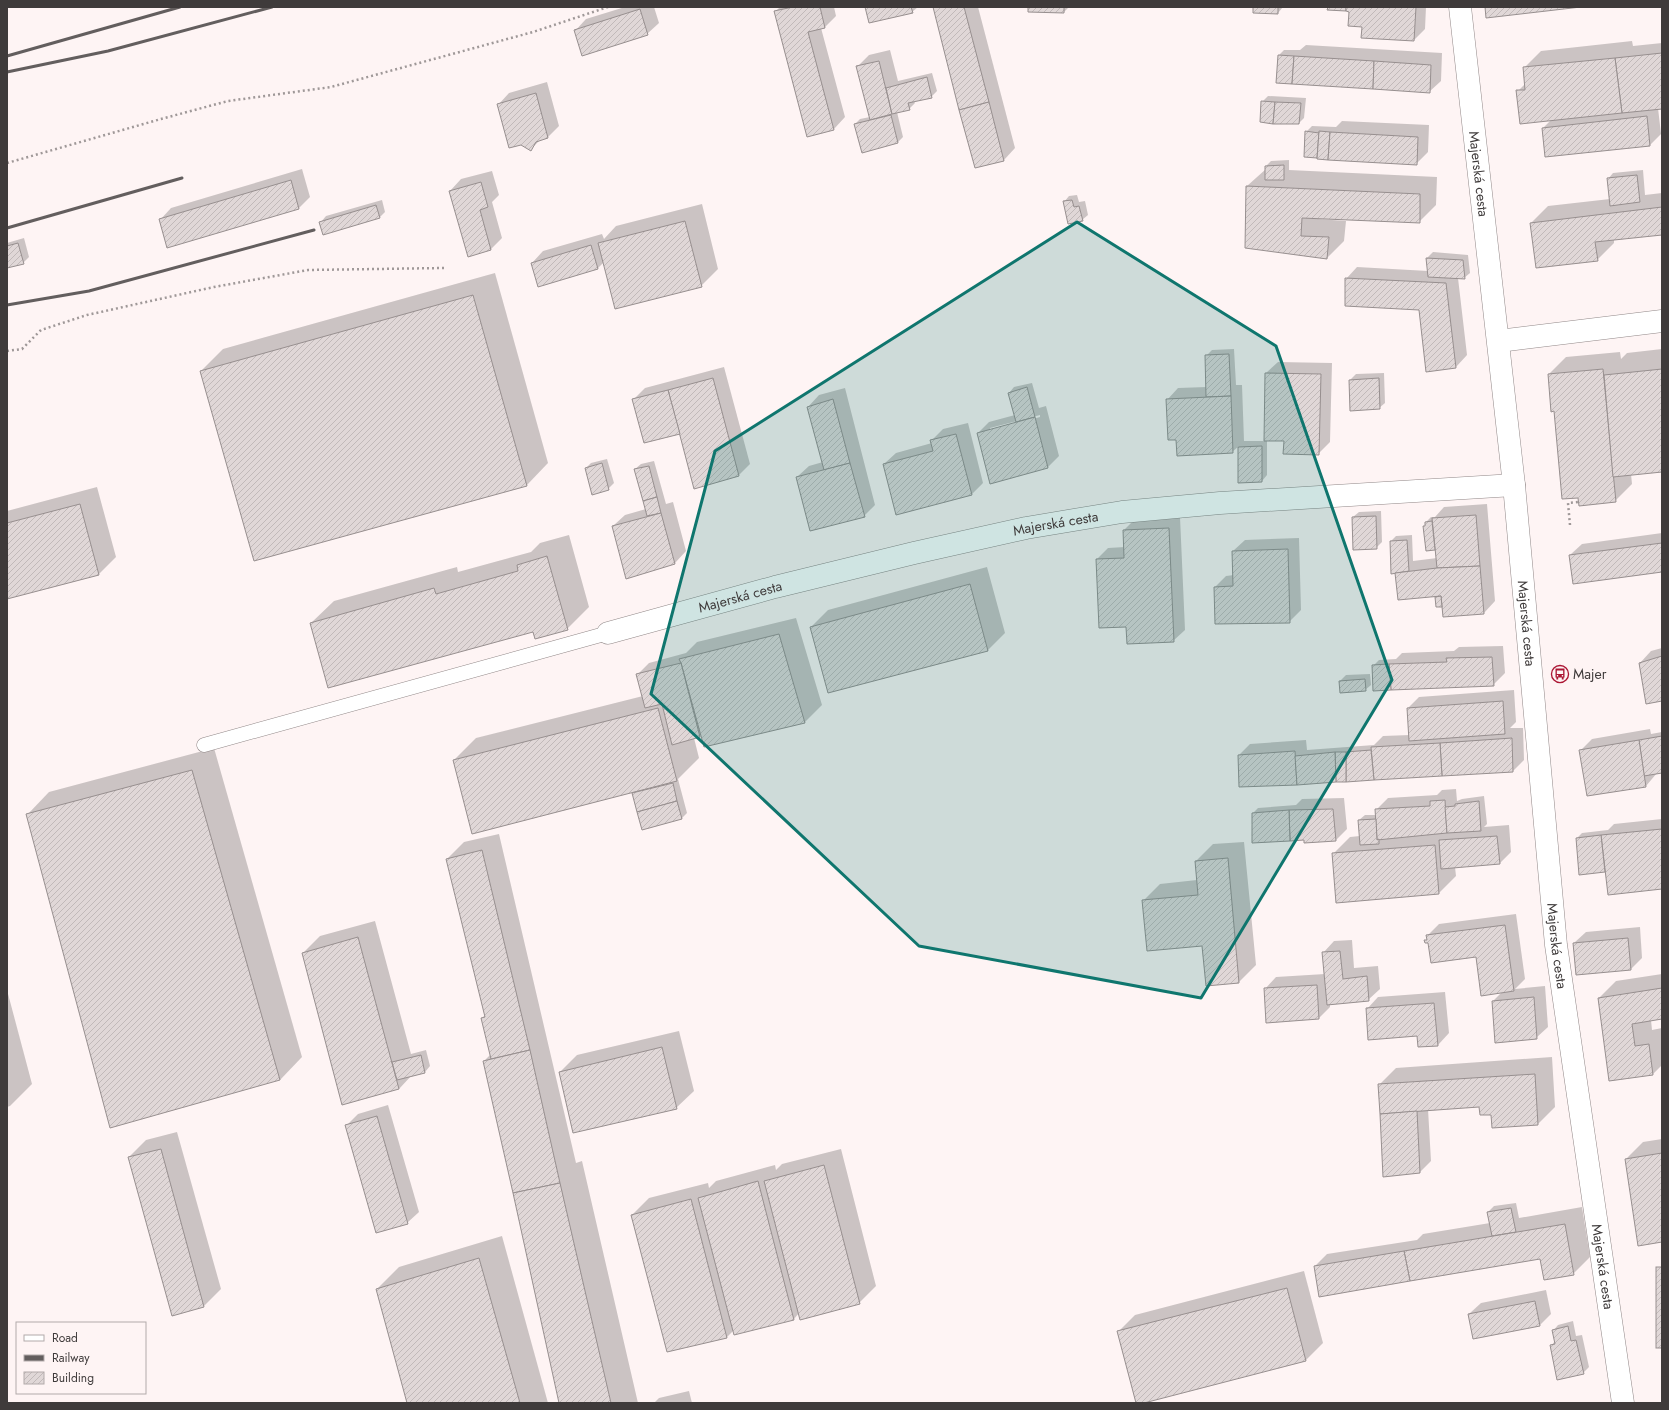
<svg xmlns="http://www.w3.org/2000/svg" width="1669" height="1410" viewBox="0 0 1669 1410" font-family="Jost,sans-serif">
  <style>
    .shadow { fill: #0003; fill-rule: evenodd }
    .building { fill: url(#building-hatch); stroke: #978f8f }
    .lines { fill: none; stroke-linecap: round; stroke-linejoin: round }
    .service-casing { stroke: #918888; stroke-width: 15 }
    .minor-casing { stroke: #918888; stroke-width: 23 }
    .path { stroke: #9f9898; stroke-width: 2.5; stroke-dasharray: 2 3; stroke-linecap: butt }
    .service { stroke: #fff; stroke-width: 14 }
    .minor { stroke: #fff; stroke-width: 22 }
    .rail { stroke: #635e5e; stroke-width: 3 }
    .marked { fill: #0f766e; fill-opacity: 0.2; stroke: #0f766e; stroke-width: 3; stroke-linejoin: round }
    .labels { text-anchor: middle; stroke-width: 4; stroke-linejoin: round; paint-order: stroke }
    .street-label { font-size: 14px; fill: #3f3b3b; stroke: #fef4f4 }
    .poi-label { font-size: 14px; fill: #3f3b3b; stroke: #fef4f4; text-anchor: start }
  </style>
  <defs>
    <pattern id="building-hatch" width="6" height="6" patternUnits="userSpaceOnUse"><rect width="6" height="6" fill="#e0d7d7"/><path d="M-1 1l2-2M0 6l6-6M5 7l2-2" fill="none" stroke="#c1b9b9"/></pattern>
  </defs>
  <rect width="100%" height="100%" fill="#fef4f4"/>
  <g class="shadow">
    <path d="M625 7H654L659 23 647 34 575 31 586 19Z"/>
    <path d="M780 7H834L836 16 825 27 821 28 845 117 834 129 776 11Z"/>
    <path d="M866 7H918L912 12Z"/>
    <path d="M934 7H978L1015 148 1004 160Z"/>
    <path d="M1029 7H1069L1064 12Z"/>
    <path d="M1254 7H1283L1278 13Z"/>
    <path d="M1329 7H1426L1425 29 1414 40 1363 26 1350 11Z"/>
    <path d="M1632 41 1633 46 1662 43V108H1658L1661 134 1650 145 1543 128 1552 119 1518 91 1526 83 1524 68 1541 51Z"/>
    <path d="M1306 45 1442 53 1441 81 1429 92 1279 55 1284 50H1300Z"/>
    <path d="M890 50 898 81 932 73 937 91 931 97 914 101 915 103 909 109 897 112 903 137 898 142 862 152 855 124 860 119 870 117 857 67 869 55Z"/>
    <path d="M547 82 559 126 548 137 541 139 531 149 498 105 509 93Z"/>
    <path d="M1268 96 1306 98 1304 118 1299 123 1262 102Z"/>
    <path d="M1342 121 1429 125 1428 152 1416 164 1305 156 1306 132 1312 126 1336 127Z"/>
    <path d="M1289 160V170L1437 177 1436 205 1419 222 1318 217V219L1346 221 1344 241 1327 258 1246 247 1247 186 1266 169V166L1271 161Z"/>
    <path d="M302 169 310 197 299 208 168 247 160 220 171 208Z"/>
    <path d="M1643 170 1645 195 1662 193V234L1614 239V243L1597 260 1531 223 1548 206 1610 199 1608 179 1613 173Z"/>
    <path d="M492 171 499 195 492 202 502 238 491 249 468 256 450 191 461 179Z"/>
    <path d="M1077 195 1079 202 1085 201 1088 215 1082 220 1064 202 1069 196Z"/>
    <path d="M382 200 385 212 380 217 321 222 326 216Z"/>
    <path d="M702 204 718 269 701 286 604 262 598 268 532 263 543 251 602 234 604 239 616 226Z"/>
    <path d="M24 238 29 257 23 263 7 267V243Z"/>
    <path d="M1433 252 1468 255 1470 273 1464 278H1458L1467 355 1456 367 1420 309 1346 279 1357 267 1428 271 1427 258Z"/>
    <path d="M495 273 548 463 526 486 201 371 223 349Z"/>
    <path d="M1234 349 1236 385H1242L1244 441H1265L1266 373 1278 362 1332 363 1330 442 1318 454 1285 440H1267V475L1262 481 1239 482V446L1232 452 1177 439 1167 400 1178 388 1207 387 1206 356 1212 350Z"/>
    <path d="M1662 349V471L1631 474 1632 484 1615 501 1549 374 1566 357 1620 352 1621 359 1627 353Z"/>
    <path d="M724 367 750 464 739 475 633 400 645 388Z"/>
    <path d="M1384 373 1385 403 1379 408 1350 380 1356 374Z"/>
    <path d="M1032 383 1039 408 1046 406 1059 456 1048 467 991 482 978 433 989 422 1015 415 1009 393 1014 387ZM1040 415V417L990 431V428Z"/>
    <path d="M845 388 875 505 864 516 797 477 809 466 823 462 808 407 819 395Z"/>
    <path d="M968 423 983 483 972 494 897 513 884 464 896 453 932 443 931 441 943 429Z"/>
    <path d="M607 459 614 483 608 489 586 468 591 463Z"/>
    <path d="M654 461 666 504 673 502 686 551 675 563 655 568 613 526 625 515 646 509 635 469 641 464Z"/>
    <path d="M97 487 116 557 99 574 7 598V511Z"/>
    <path d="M1487 504 1495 601 1484 613 1444 616 1443 606H1437L1436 597 1438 595 1399 599 1391 541 1396 536 1412 535 1413 561 1437 558 1436 548 1435 549 1426 522 1431 517H1435L1444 507Z"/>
    <path d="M1381 511 1382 542 1376 548 1353 517 1359 512Z"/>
    <path d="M1180 517 1185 630 1173 641 1127 626 1097 559 1108 548 1125 547 1124 530 1135 519Z"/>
    <path d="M1662 533V571L1570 555 1582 544Z"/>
    <path d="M569 535 589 607 567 629 534 631 311 623 334 601 457 567 458 572 531 552 540 543Z"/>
    <path d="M1299 538 1301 610 1289 622 1215 587 1226 576 1234 575 1233 551 1245 540Z"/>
    <path d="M987 567 1005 633 988 650 811 627 828 610Z"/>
    <path d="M796 618 822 705 805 722 705 746 701 735 694 738 699 758 678 779 687 813 682 818 633 793 635 791 454 760 476 738 643 696 637 675 649 663 686 653 697 642Z"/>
    <path d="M1503 646 1505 673 1493 685 1373 666 1379 660 1396 659 1402 653 1454 651 1459 647Z"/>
    <path d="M1662 648V700L1640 663 1651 651Z"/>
    <path d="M1370 674 1371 685 1365 690 1340 681 1346 675Z"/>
    <path d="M1514 690 1516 722 1510 728H1523L1524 760 1513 771 1374 779 1239 755 1250 744 1306 740 1307 750 1374 745 1383 736 1410 735 1408 708 1419 697Z"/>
    <path d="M1650 729 1651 734 1662 732V772L1657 773 1646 786 1588 795 1580 751 1592 739Z"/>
    <path d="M214 748 302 1057 280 1080 27 815 49 792Z"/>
    <path d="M1456 789 1457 801 1462 799 1484 796 1487 824 1484 827 1509 825 1511 852 1500 863 1455 867 1456 876 1439 893 1333 854 1350 837 1360 836 1359 820 1365 815H1377L1376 810 1388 798 1437 795 1442 790Z"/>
    <path d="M1344 798 1347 829 1336 840 1305 839 1253 813 1258 808 1296 805 1302 799Z"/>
    <path d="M1662 819V888L1606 871 1580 874 1577 838 1582 833 1608 830 1614 824Z"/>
    <path d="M499 834 576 1163 582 1161 638 1403H560L484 1061 491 1054 482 1018 485 1015 447 859 464 842Z"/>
    <path d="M1244 842 1256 965 1239 982 1203 945 1143 901 1160 884 1197 880 1196 861 1213 844Z"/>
    <path d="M1516 914 1525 979 1515 989 1545 986 1548 1027 1536 1038 1493 1001 1502 992 1477 956 1425 941 1428 939 1427 936 1439 924Z"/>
    <path d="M375 921 411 1054 426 1050 430 1066 425 1072 412 1075 399 1089 303 953 320 936Z"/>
    <path d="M1640 927 1642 958 1631 969 1574 943 1586 932Z"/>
    <path d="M1352 940 1354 968 1378 966 1380 989 1368 1000 1330 1004V1007L1319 1018 1265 989 1276 977 1325 974 1323 953 1334 941Z"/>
    <path d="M1662 974V1018L1651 1020 1652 1030 1662 1028V1065L1653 1074 1610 1080 1599 998 1616 981Z"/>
    <path d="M7 990 32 1084 10 1106 7 1107Z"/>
    <path d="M1445 992 1449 1033 1438 1045 1367 1009 1378 997Z"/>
    <path d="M679 1031 694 1091 676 1108 560 1072 577 1055Z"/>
    <path d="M1552 1057 1555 1107 1538 1124 1492 1114 1480 1106 1428 1109 1431 1161 1420 1172 1384 1176 1379 1085 1396 1068Z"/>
    <path d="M388 1105 419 1212 407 1223 347 1125 358 1114Z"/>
    <path d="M177 1132 221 1289 204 1306 173 1314 129 1157 146 1140Z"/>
    <path d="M1662 1139V1241L1626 1159 1643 1142Z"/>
    <path d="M841 1149 876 1286 859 1303 799 1313 794 1319 735 1334 734 1330 727 1337 668 1351 632 1215 649 1198 708 1183 709 1188 716 1181 775 1165 776 1170 782 1164Z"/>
    <path d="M1516 1203 1519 1218 1582 1207 1590 1257 1573 1274 1541 1258 1315 1266 1327 1254 1417 1240 1423 1234 1490 1223 1488 1212 1494 1206Z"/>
    <path d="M502 1236 548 1403H409L377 1289 399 1267Z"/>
    <path d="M1304 1271 1323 1343 1306 1360 1137 1403 1118 1332 1135 1315Z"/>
    <path d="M1546 1290 1551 1314 1540 1325 1469 1314 1481 1303Z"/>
    <path d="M1573 1321 1576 1336 1582 1335 1589 1367 1583 1373 1551 1346 1555 1341 1553 1331 1558 1325Z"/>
    <path d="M689 1391 692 1403H654L659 1398Z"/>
  </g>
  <g class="building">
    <path d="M793 7H820L825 28 808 32 834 130 807 137 774 11Z"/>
    <path d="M865 7H911L913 13 869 23Z"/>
    <path d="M933 7H964L989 102 959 110Z"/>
    <path d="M1028 7H1064V13L1028 12Z"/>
    <path d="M1253 7H1278V14L1253 13Z"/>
    <path d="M1328 7H1346V11L1327 10Z"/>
    <path d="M1346 7H1416L1414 41 1361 38 1362 27 1348 26 1349 12 1346 11Z"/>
    <path d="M1485 7H1581L1486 18Z"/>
    <path d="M640 9 648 35 582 56 574 30Z"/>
    <path d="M1662 53V109L1622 113 1615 58Z"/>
    <path d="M1278 55 1294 56 1292 84 1276 83Z"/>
    <path d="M1294 56 1374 61 1373 89 1292 84Z"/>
    <path d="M1615 58 1622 113 1520 124 1516 90H1525L1523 67Z"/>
    <path d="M879 61 892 114 870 120 856 66Z"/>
    <path d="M1374 61 1431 65 1430 93 1373 89Z"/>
    <path d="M927 77 932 98 908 103 910 110 892 114 886 88Z"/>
    <path d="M536 93 548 138 536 142 531 151 521 145 509 148 497 104Z"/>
    <path d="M1261 101 1275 102 1273 124 1260 122Z"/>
    <path d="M989 102 1004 161 975 168 959 110Z"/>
    <path d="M1275 102 1301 103 1299 124H1273Z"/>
    <path d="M891 115 898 143 862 153 854 124Z"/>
    <path d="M1647 116 1650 146 1545 157 1542 128Z"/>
    <path d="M1305 131 1319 133 1317 158 1304 157Z"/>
    <path d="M1319 131 1330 132 1328 160 1317 159Z"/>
    <path d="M1330 132 1418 137 1417 165 1328 160Z"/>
    <path d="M1284 165V180H1265V166Z"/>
    <path d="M1637 175 1640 202 1610 206 1607 178Z"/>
    <path d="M291 180 299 209 167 248 159 219Z"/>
    <path d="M481 182 488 207 480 210 491 250 468 257 449 191Z"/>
    <path d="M1246 186 1420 194V223L1302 218 1301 236 1329 237 1327 259 1245 248Z"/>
    <path d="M1072 200 1074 207 1079 206 1083 221 1068 224 1063 201Z"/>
    <path d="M376 205 380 218 323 235 319 222Z"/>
    <path d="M1662 207V235L1595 242 1598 261 1536 268 1530 223Z"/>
    <path d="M685 221 702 287 615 309 598 243Z"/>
    <path d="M18 243 24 264 7 268V246Z"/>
    <path d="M591 245 598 269 538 287 531 263Z"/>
    <path d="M1426 258 1463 260 1465 279 1428 277Z"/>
    <path d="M1345 278 1446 283 1456 368 1426 372 1419 310 1345 306Z"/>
    <path d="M473 295 527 486 254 561 200 371Z"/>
    <path d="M1229 354 1231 396 1206 397 1205 355Z"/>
    <path d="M1603 369 1616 502 1579 506 1578 498 1562 499 1554 411 1551 412 1548 374Z"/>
    <path d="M1662 369V472L1613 477 1604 375Z"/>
    <path d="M1265 373 1321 374 1319 455 1283 454 1284 441H1264Z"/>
    <path d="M713 378 739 476 694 489 668 390Z"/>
    <path d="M1379 378 1380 409 1350 411 1349 380Z"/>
    <path d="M1027 387 1035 417 1016 422 1008 393Z"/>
    <path d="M668 390 680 434 644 443 632 399Z"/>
    <path d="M1231 396 1233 453 1177 456 1176 440H1168L1166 399Z"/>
    <path d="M833 399 850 463 824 470 807 407Z"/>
    <path d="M1035 417 1048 468 990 484 977 433Z"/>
    <path d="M956 434 972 495 896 515 883 464 933 451 930 440Z"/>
    <path d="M1262 446V482L1238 483V447Z"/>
    <path d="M602 463 609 490 592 495 585 468Z"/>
    <path d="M850 463 865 517 810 531 796 477Z"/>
    <path d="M649 466 657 497 643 501 634 469Z"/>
    <path d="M657 497 661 513 647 516 643 501Z"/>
    <path d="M80 504 99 575 7 599V523Z"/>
    <path d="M661 513 675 564 626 579 612 526Z"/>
    <path d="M1476 515 1480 566 1437 568 1432 518Z"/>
    <path d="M1376 516 1377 549 1353 550 1352 517Z"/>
    <path d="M1432 521 1435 550 1426 551 1423 526H1425V522Z"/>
    <path d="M1169 528 1174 642 1127 644 1126 627 1099 628 1096 559 1124 558 1123 530Z"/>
    <path d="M1407 540 1409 571 1391 574 1390 541Z"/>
    <path d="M1662 543V572L1573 584 1569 555Z"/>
    <path d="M1288 549 1290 623 1215 624 1214 587 1233 586 1232 551Z"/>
    <path d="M547 556 568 630 535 639 533 632 328 688 310 623 434 588 436 594 518 571 517 565Z"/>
    <path d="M1480 566 1484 614 1443 617 1441 596 1398 600 1395 573 1437 568Z"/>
    <path d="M970 584 988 651 828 693 810 627Z"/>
    <path d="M1441 596 1442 607H1436L1435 597Z"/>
    <path d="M779 634 805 723 704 747 681 663 679 659Z"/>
    <path d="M1662 656V701L1646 704 1639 663Z"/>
    <path d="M1492 657 1494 686 1391 690 1389 664 1447 662 1446 658Z"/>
    <path d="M681 663 700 737 672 745 662 704 645 708 636 674Z"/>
    <path d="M1389 664 1391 690 1373 691 1372 665Z"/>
    <path d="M1365 679 1366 691 1340 693 1339 681Z"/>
    <path d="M1503 701 1505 734 1409 741 1407 708Z"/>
    <path d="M658 708 677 781 472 834 453 760Z"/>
    <path d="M1662 736V773L1644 776 1639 740Z"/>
    <path d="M1512 738 1513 772 1442 776 1440 743Z"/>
    <path d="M1639 740 1646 787 1587 796 1579 750Z"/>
    <path d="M1440 743 1442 776 1374 780 1371 747Z"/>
    <path d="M1371 750 1374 780 1346 782V752Z"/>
    <path d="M1295 751 1297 785 1239 787 1238 755Z"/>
    <path d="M1335 752H1346V782H1336Z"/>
    <path d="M1335 752 1336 782 1297 785 1295 756Z"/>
    <path d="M192 770 280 1080 110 1128 26 814Z"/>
    <path d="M673 783 677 801 637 812 632 793Z"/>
    <path d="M1445 800 1447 833 1377 840 1375 809 1430 806V801Z"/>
    <path d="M677 801 682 819 642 830 637 812Z"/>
    <path d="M1479 801 1481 831 1447 833 1445 807 1455 806V804Z"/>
    <path d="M1333 809 1336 841 1304 843V840L1290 841 1289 810Z"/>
    <path d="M1289 810 1290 841 1252 843V813Z"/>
    <path d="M1376 819 1377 840 1379 839V844L1360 845 1358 820Z"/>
    <path d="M1662 829V889L1608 895 1601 835Z"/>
    <path d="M1601 835 1605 872 1579 875 1576 838Z"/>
    <path d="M1497 836 1500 864 1441 869 1439 840Z"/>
    <path d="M1435 845 1439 894 1336 903 1332 853Z"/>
    <path d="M482 850 530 1050 491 1059 481 1018 485 1017 446 859Z"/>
    <path d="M1228 858 1239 983 1206 986 1202 946 1147 951 1142 900 1198 895 1195 861Z"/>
    <path d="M1505 925 1514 991 1481 996 1476 957 1431 963 1428 943H1425L1424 940H1427L1426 935Z"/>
    <path d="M358 937 399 1089 342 1105 302 953Z"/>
    <path d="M1628 938 1631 970 1576 975 1573 943Z"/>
    <path d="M1340 951 1343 979 1367 976 1369 1001 1327 1005 1322 952Z"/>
    <path d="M1317 985 1319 1019 1266 1023 1264 988Z"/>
    <path d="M1662 988V1019L1632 1024 1635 1046 1649 1044 1653 1075 1609 1081 1598 998Z"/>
    <path d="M1534 997 1537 1039 1495 1043 1492 1001Z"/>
    <path d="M1434 1003 1438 1046 1418 1047 1417 1036 1368 1040 1366 1008Z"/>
    <path d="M662 1047 677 1109 573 1133 559 1072Z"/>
    <path d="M530 1050 560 1183 513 1193 483 1061Z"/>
    <path d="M421 1055 425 1073 397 1080 392 1062Z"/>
    <path d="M1535 1074 1538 1125 1492 1128 1491 1115H1480L1479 1107 1380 1114 1378 1084Z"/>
    <path d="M1417 1111 1420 1173 1383 1177 1380 1114Z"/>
    <path d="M377 1116 408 1224 376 1233 345 1125Z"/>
    <path d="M161 1149 204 1307 172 1316 128 1157Z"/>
    <path d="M1662 1153V1242L1638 1246 1625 1159Z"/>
    <path d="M824 1165 860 1304 800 1320 764 1181Z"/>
    <path d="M758 1181 794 1320 734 1335 698 1198Z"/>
    <path d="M560 1183 611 1403H559L513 1193Z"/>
    <path d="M691 1199 727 1338 667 1352 631 1215Z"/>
    <path d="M1511 1208 1516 1232 1492 1236 1487 1212Z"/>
    <path d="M1565 1224 1574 1275 1544 1280 1540 1259 1410 1281 1404 1251Z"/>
    <path d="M1404 1251 1410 1281 1319 1297 1314 1266Z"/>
    <path d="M479 1258 520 1403H407L376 1289Z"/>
    <rect x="1656" y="1267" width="6" height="81"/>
    <path d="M1287 1288 1306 1361 1144 1403H1136L1117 1331Z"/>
    <path d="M1535 1301 1540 1326 1473 1339 1468 1314Z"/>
    <path d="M1568 1326 1571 1341 1576 1340 1584 1374 1557 1380 1550 1345 1555 1344 1552 1330Z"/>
  </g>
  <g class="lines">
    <g class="service-casing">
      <path id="service" d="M204 745 608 633"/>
    </g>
    <g class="minor-casing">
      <g id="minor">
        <path id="s1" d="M1460 7 1514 485 1556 945 1623 1403"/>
        <path d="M1499 341 1662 321"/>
        <path id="s2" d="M608 633 775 587 914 553 1026 528 1122 512 1220 503 1514 485"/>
      </g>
    </g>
    <g class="path">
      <path d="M7 163 161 119 228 101 331 87 533 32 608 7"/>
      <path d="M7 351 22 349 41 330 87 315 214 287 308 270 444 268"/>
      <path d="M1570 525 1568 503 1579 502"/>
    </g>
    <use href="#service" class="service"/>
    <use href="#minor" class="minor"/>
    <g class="rail">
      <path d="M7 56 180 7"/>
      <path d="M7 72 108 51 272 7"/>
      <path d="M7 228 182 178"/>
      <path d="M7 305 89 291 314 230"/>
    </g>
  </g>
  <path class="marked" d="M1077 222 1276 346 1392 680 1201 998 919 946 651 694 715 451Z"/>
  <defs>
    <g id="bus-ring" transform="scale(0.9)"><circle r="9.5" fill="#fef4f4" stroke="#ac1634" stroke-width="1.5"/><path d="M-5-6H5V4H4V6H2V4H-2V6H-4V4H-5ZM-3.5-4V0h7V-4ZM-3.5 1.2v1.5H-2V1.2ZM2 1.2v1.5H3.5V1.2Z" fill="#ac1634"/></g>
  </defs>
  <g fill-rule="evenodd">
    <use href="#bus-ring" x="1560" y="674"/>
  </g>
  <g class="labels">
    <g class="street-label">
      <text dy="5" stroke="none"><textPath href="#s1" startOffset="168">Majerská cesta</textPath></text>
      <text dy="5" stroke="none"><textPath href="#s2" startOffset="461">Majerská cesta</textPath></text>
      <text dy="5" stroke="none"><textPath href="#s2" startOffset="137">Majerská cesta</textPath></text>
      <text dy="5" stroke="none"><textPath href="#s1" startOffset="620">Majerská cesta</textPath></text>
      <text dy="5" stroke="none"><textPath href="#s1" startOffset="944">Majerská cesta</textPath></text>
      <text dy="5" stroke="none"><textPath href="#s1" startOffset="1268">Majerská cesta</textPath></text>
    </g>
    <g class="poi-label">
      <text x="1573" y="679">Majer</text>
    </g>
  </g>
  <rect width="1669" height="1410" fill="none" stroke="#3f3b3b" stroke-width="16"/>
  <rect x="16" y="1322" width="130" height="72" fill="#fef4f4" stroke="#b2aaaa"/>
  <rect x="24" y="1335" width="20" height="6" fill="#ffffff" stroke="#b2aaaa"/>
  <text x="52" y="1342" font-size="12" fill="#3f3b3b">Road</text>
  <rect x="24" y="1355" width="20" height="6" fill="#635e5e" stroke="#b2aaaa"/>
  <text x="52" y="1362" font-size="12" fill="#3f3b3b">Railway</text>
  <rect x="24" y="1372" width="20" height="12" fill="url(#building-hatch)" stroke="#b2aaaa"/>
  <text x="52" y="1382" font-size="12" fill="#3f3b3b">Building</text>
</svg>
